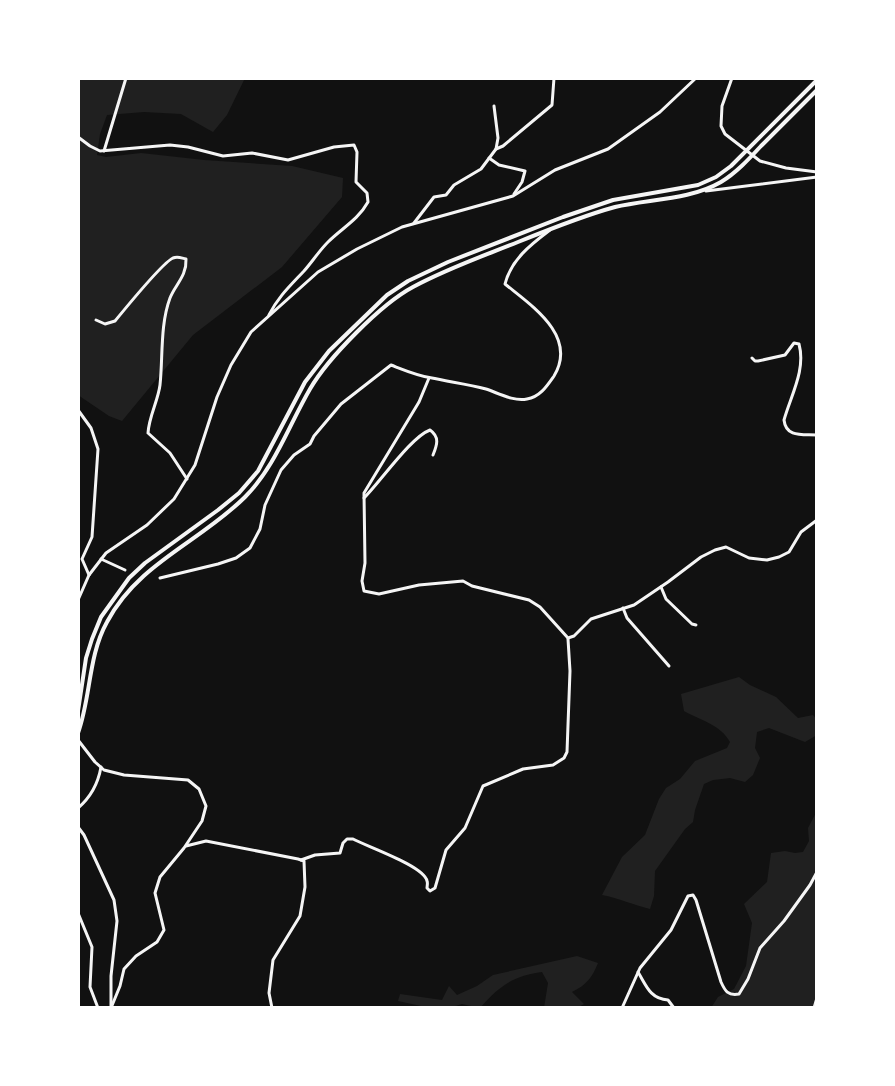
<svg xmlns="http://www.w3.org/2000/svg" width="895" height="1086" viewBox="0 0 895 1086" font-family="Ubuntu,sans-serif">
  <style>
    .green { fill: #202020 }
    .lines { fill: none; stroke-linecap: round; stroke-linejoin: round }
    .minor { stroke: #f5f5f5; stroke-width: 3 }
    .tertiary { stroke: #f5f5f5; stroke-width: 3 }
    .secondary { stroke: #f5f5f5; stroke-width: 4 }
  </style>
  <rect width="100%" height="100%" fill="#111"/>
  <g class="green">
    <path d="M78 78H245L227 115 213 132 181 114 144 112 107 115 100 134 97 155 106 157 141 153 204 160 292 166 343 178 342 197 282 267 193 335 122 421 109 416 78 395Z"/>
    <path d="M739 677 750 685 776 697 798 718 813 715 817 720V735L805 742 769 728 757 732 755 748 760 758 753 775 745 782 730 778 713 780 704 784 695 810 693 822 685 829 655 871 654 896 650 909C633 905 619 898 602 895L622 857 645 835 659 799 666 788 680 779 695 761 727 748 730 742C721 725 700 720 684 711L681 694Z"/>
    <path d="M817 811V1008H711L718 997 734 989 746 966 752 923 744 904 767 882 771 853 785 851 795 853 803 852 809 841 808 828Z"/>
    <path d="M577 956 598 963C592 978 586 985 572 992L584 1004 577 1008H544L548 983 542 972C513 976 499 986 480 1008L462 1004 449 1008H430L398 1001 400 994 442 1000 449 986 457 995 477 986 493 975Z"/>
  </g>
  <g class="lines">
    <g class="minor">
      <path d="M494 106 498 138 496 149"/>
      <path d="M78 137 90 146 100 151 170 145 188 147 223 156 252 153 288 160 334 147 354 145 357 152 356 182 367 193 368 202C358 220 342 228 328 242 319 251 312 262 304 271 290 286 278 297 269 315"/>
      <path d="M104 151 126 78"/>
      <path d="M489 158 499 165 525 171 522 182 514 194"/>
      <path d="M706 191 817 177"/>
      <path d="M414 223 434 197 446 195 454 185 481 169 496 149 503 146 552 105 554 78"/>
      <path d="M96 320 105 324 115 321C125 309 162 263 173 258 178 256 181 258 186 259 187 276 175 285 170 298 160 325 163 357 160 385 158 401 149 416 148 433L170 453 187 479"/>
      <path d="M752 358 755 361H758L785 355 794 343 799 344C806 370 791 395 784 420 786 438 803 434 817 435"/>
      <path d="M429 378 419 402 364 493 365 563 362 581 364 591 379 594 419 585 463 581 472 586 529 600 540 607 568 638 574 636 591 619 634 605 668 582 701 557 715 550 726 547 749 558 767 560 779 557 789 552 801 532 817 520"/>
      <path d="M78 410 91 428 98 449 92 537 82 559 89 575"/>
      <path d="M364 498C381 481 411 437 430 430 440 437 437 445 433 455"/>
      <path d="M101 559 125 570"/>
      <path d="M160 578 218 564 236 558 250 548 260 529 265 505 281 470 294 455 310 444 314 436 341 404 391 365C404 370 418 376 432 378 450 382 468 384 486 389 498 393 514 402 527 399 540 397 547 386 554 376 578 336 532 306 505 284 511 260 530 245 550 230"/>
      <path d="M661 587 666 599 692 624 696 625"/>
      <path d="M623 608 627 618 669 666"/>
      <path d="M78 808C91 797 98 784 101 767"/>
      <path d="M78 827 84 835 114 900 117 921 111 976V1008"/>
      <path d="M186 846 206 841 298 859 304 861 305 887 300 916 273 960 269 993 272 1008"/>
      <path d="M301 860 315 855 340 853 343 843 347 839H353C368 847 424 866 427 881 428 883 427 886 427 888L430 891 435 888 446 850 465 828 483 786 523 769 553 765 564 758 567 752 570 671 568 639"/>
      <path d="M78 913 92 947 90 987 98 1008"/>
      <path d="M638 972C646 985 650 999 668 1000L674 1008"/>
      <path d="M622 1008 640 968 671 930 688 896 693 895 696 900 721 982C725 991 728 996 739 994L748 979 760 948 784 921 810 885 817 872"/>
      <path d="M814 1008 817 998"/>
    </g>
    <g class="tertiary">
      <path d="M732 78 722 106 721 126 725 134 760 161 786 168 817 172"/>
      <path d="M78 600 89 575 106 553 147 525 174 499 195 465 217 397 231 365 251 332 318 272 357 249 402 227 513 196 555 170 608 149 660 112 696 78"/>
      <path d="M78 740 95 762 104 770 124 775 188 780 199 789 206 806 202 821 184 848 160 877 155 893 164 930 157 942 136 956 124 969 120 986 111 1008"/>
    </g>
    <g class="secondary">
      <path d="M78 711 86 658 92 639 101 617 129 578 145 563 218 510 239 493 258 471 305 382 329 351 387 295 408 281 448 262 563 217 613 200 698 185 716 177 731 166 817 80"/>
      <path d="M78 733C91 697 88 656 107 622 138 563 200 542 245 497 275 467 289 425 310 389 328 358 381 304 413 287 446 269 483 256 518 242 550 229 582 216 615 207 649 199 690 200 721 182 736 173 749 159 761 146 780 127 798 109 817 90"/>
    </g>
  </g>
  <rect width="895" height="1086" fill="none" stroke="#ffffff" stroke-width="160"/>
</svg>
